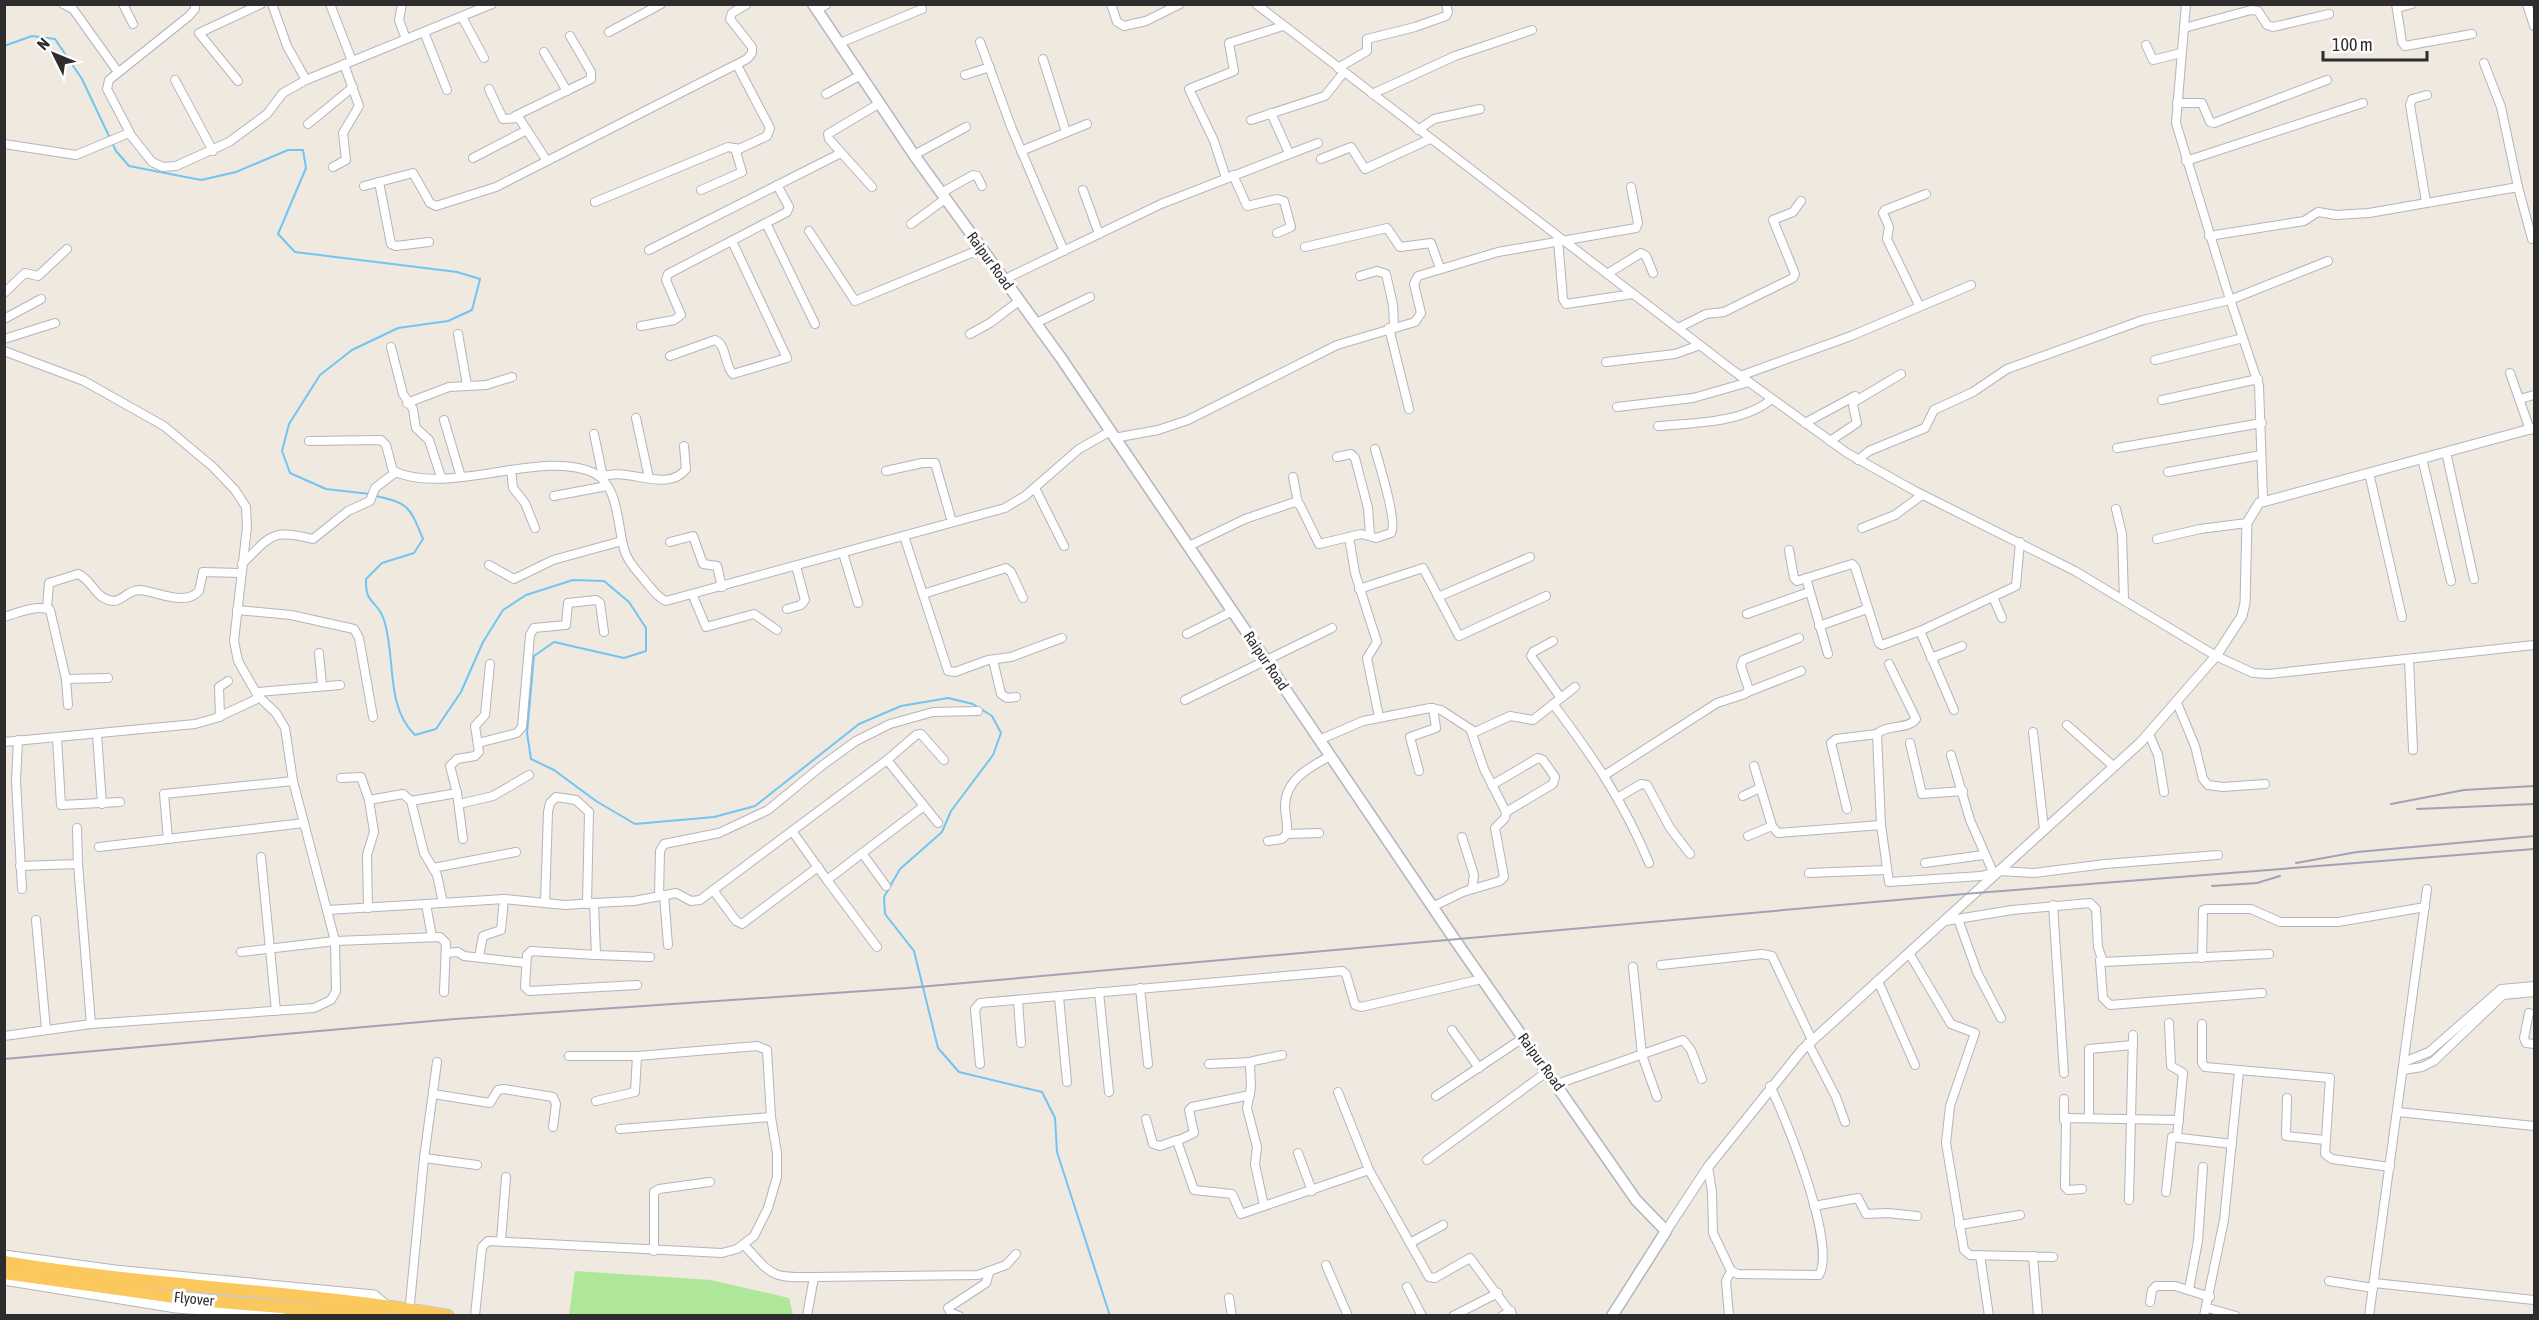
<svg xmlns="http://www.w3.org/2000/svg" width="2539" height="1320" viewBox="0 0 2539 1320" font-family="'Asap Condensed',sans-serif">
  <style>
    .green { fill: #aee69a }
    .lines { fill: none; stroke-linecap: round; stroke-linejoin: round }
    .stream { stroke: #70c5f3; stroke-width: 2 }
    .minor-casing { stroke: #b3b4c1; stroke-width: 10 }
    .tertiary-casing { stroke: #b3b4c1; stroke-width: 11 }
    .secondary-casing { stroke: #b3b4c1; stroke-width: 13 }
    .trunk-casing { stroke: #c8c8c8; stroke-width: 14 }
    .minor { stroke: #fff; stroke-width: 8 }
    .tertiary { stroke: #fff; stroke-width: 9 }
    .secondary { stroke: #fff; stroke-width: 10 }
    .trunk { stroke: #fac85c; stroke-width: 12 }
    .rail { stroke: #a1a2b8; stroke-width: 2 }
    .labels { text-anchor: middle; stroke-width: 6; stroke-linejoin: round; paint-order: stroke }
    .street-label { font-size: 15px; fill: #2d2d2d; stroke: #fff }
  </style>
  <rect width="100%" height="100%" fill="#efe9df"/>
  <path class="green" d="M575 1271 711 1280 789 1298 793 1315H569Z"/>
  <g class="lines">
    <g class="stream">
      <path d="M4 46 32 36 55 39 82 79 116 151 129 166 201 180 236 172 288 150H303L306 168 278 234 295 252 457 272 480 279 472 310 448 321 398 328 352 350 320 375 289 424 282 451 290 473 326 489 370 494"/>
      <path d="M376 496C410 503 410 508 423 539L414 553 382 563 366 579C365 606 378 600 384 620 396 656 385 707 415 735L436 729 461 692 483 642 503 610 526 595 573 580 604 581 629 602 646 628V651L624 658 554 642 534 656 527 733 531 759 554 770 596 801 635 824 714 817 755 806 859 724 901 706 948 698 973 704 992 716 1001 733 993 755 951 811 942 832 900 869 884 897 885 914 914 951 938 1048 959 1072 1042 1092 1055 1118 1057 1152 1110 1316"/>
    </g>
    <g class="minor-casing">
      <g id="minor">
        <path d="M63 4 73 9 118 72"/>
        <path d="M123 4 133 24"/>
        <path d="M272 4 287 46 306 80"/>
        <path d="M330 4 352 61"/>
        <path d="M402 4 399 20 406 39"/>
        <path d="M1111 4 1117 22 1124 26 1146 21 1180 4"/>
        <path d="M1256 4 1731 369 1847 453 1915 491 2075 571 2216 656 2253 673 2269 674 2534 645"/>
        <path d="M2186 4 2176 123 2226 287 2259 386 2263 500"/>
        <path d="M2396 4 2402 42 2405 46 2472 34"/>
        <path d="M2527 4 2534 26"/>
        <path d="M2397 8 2412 4"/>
        <path d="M817 10 827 4"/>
        <path d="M462 17 484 58"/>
        <path d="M2184 28 2251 10 2258 11 2267 25 2273 27 2329 14"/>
        <path d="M424 32 447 90"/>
        <path d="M609 32 661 4"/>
        <path d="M980 42 1012 129 1064 251"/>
        <path d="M840 43 922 9"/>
        <path d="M2146 45 2153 60 2181 53"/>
        <path d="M544 52 567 91"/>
        <path d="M1043 59 1066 132"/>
        <path d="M1338 68 1367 51V39L1415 27 1446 16 1448 12 1446 4"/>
        <path d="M965 75 990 67"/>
        <path d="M175 80 213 151"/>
        <path d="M238 81 199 33 261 4"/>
        <path d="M489 89 503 119 519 118 547 161"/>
        <path d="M826 94 861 75"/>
        <path d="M1372 94 1455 56 1532 30"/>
        <path d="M2177 103H2202L2210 122 2214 123 2327 80"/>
        <path d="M1271 113 1289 153"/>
        <path d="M515 116 591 79V72L570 36"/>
        <path d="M1251 120 1325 96 1344 72"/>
        <path d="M308 124 353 87"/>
        <path d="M1418 130 1434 119 1480 109"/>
        <path d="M130 133 107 89 109 80 189 16 195 9V4"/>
        <path d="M4 144 76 155 129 133 152 162 163 167 176 166 229 142 267 114 283 93 306 80 492 4"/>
        <path d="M1021 151 1087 124"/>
        <path d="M914 155 966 127"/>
        <path d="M473 158 527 130"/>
        <path d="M1321 159 1351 147 1365 169 1430 139"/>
        <path d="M2186 161 2363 103"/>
        <path d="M333 167 346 160 343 133 359 106 344 64"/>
        <path d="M1233 175 1247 206 1277 199 1284 201 1291 227 1277 233"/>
        <path d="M1226 178 1214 141 1189 89 1234 71 1229 43 1283 26"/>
        <path d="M379 182 391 244 396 246 429 242"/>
        <path d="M364 186 413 173 430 203 436 206 496 187 747 59 752 53V47L730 19 732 13 747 4"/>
        <path d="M872 187 829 139 828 134 880 103"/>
        <path d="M2518 187 2532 239"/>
        <path d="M701 190 742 172 735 148"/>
        <path d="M1083 190 1099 234"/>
        <path d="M941 193 973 175 977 176 982 186"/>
        <path d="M595 202 728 147 739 149 767 136 770 128 737 65"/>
        <path d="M2426 202 2410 105 2412 99 2427 95"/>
        <path d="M766 223 815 324"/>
        <path d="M911 224 945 199"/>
        <path d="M809 231 855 301 981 249"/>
        <path d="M2209 236 2304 221 2318 212 2336 215 2369 213 2518 187 2501 107 2484 63"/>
        <path d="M1558 240 1563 299 1566 304 1633 294"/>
        <path d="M1305 247 1387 228 1400 247 1431 243 1440 268"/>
        <path d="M649 250 841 153"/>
        <path d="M1607 274 1641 253 1646 256 1653 273"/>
        <path d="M1360 276 1377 271 1386 274 1393 305 1394 327"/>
        <path d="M1003 280 1161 204 1318 143"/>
        <path d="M4 293 25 273 38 276 67 249"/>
        <path d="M1919 305 1887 239 1889 227 1883 213 1885 210 1926 194"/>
        <path d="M4 319 41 299"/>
        <path d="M1036 323 1090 297"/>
        <path d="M641 326 674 320 681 315 666 280 668 274 787 212 789 207 777 185"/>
        <path d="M1389 328 1409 409"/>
        <path d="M1678 328 1706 314 1724 312 1793 278 1795 274 1773 220 1793 212 1801 201"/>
        <path d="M458 334 467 385"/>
        <path d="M970 334 990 323 1019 301"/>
        <path d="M4 339 55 323"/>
        <path d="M391 347 403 394 413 409 416 428 429 440 441 477"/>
        <path d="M4 351 84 381 164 426 213 467 235 490 246 507 247 527 234 641 238 661 258 696 255 700 216 718 195 724 4 742"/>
        <path d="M670 356 715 340C727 345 724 365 733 374L787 358 732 241"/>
        <path d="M2155 360 2243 338"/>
        <path d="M1606 362 1675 354 1700 345"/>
        <path d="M2510 373 2530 430"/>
        <path d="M1740 376 1851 336 1971 285"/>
        <path d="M2520 399 2534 395"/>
        <path d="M2162 400 2258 379"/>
        <path d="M407 403 449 387 486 385 512 377"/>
        <path d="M1617 407 1693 398 1749 382"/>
        <path d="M636 418 649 478"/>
        <path d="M444 420 461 477"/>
        <path d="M1805 423 1855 396"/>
        <path d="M1658 426C1694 423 1743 423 1772 399"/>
        <path d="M594 434 603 477"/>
        <path d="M1114 438 1158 430 1188 420 1337 345 1415 322 1421 313 1414 284 1418 276 1498 252 1636 228 1638 223 1631 187"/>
        <path d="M309 441 381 440 386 445 393 471C450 497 542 448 594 473 620 486 617 529 625 552 629 564 639 573 646 582 652 589 658 598 666 601L1005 508 1025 496 1079 449 1109 432"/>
        <path d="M1830 441 1857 423 1853 406 1854 402 1901 374"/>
        <path d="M2117 448 2262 423"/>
        <path d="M2446 452 2474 579"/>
        <path d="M1337 457 1351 454 1355 458 1368 508 1370 535"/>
        <path d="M2422 458 2451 581"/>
        <path d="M1858 460 1869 451 1925 428 1934 410 1973 392 2007 369 2143 320 2230 300 2328 261"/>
        <path d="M511 470 513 488 525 503 535 528"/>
        <path d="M886 471 922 463H935L952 522"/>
        <path d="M2168 472 2261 455"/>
        <path d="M2369 473 2402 617"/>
        <path d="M1293 477 1298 503"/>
        <path d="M601 478C623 464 667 495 686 469L684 446"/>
        <path d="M1035 488 1064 546"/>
        <path d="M554 496 607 486"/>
        <path d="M2116 509 2122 534 2124 599"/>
        <path d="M1862 528 1895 515 1922 495"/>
        <path d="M904 536 948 671 955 672 988 660 1011 657 1062 638"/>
        <path d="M1349 537 1355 573 1377 642 1367 658 1379 717"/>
        <path d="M2157 539 2200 529 2247 523"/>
        <path d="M670 542 693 536 703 564 717 566 722 587"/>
        <path d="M1189 546 1245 519 1295 502 1300 505 1319 544 1361 534 1376 538 1391 533C1398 524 1379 463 1375 449"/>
        <path d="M1789 550 1794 578 1797 581 1852 564 1855 567 1879 643 1882 645 1920 631 2016 586 2020 542"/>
        <path d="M843 553 858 603"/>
        <path d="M242 564C271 536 271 528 313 539L348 511 370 501 375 488 396 472"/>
        <path d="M489 565 514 579 553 560 622 541"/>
        <path d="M1806 578 1828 654"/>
        <path d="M1359 589 1423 568 1459 636 1546 596"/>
        <path d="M923 594 1006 568 1011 572 1023 598"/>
        <path d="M693 596 706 627 754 614 777 630"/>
        <path d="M1438 597 1530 557"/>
        <path d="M1993 597 2002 618"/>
        <path d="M47 608 49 583 78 574C93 580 95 600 114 601 123 600 129 590 139 590 156 591 185 607 199 591L203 572 241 573"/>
        <path d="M787 609 801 605 805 600 796 566"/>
        <path d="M237 610 291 615 354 629 359 638 373 717"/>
        <path d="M1747 614 1809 592"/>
        <path d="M4 617C18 613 37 604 50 610L66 679 68 705"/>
        <path d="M1819 626 1867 609"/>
        <path d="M1920 631 1954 710"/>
        <path d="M1187 634 1233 611"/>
        <path d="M1553 641 1533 652 1531 656 1561 698"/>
        <path d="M319 653 322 686"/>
        <path d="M1931 658 1962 646"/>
        <path d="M993 660 1001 694 1007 698 1016 697"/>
        <path d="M2409 660 2413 750"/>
        <path d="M1889 664 1916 719C1908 730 1886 724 1877 734L1881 825 1889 882 1981 876 1999 871 2034 873 2105 864 2218 855"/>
        <path d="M66 679 108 678"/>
        <path d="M258 692 340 685"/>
        <path d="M1748 692 1801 671"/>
        <path d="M1185 700 1332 628"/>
        <path d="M2177 703 2195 746 2203 779 2208 785 2223 787 2265 784"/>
        <path d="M1553 704C1592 755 1625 804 1649 863"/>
        <path d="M220 717 219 687 228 681"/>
        <path d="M2067 725 2113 766"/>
        <path d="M2033 732 2044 829"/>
        <path d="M97 734 102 804"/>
        <path d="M2149 734 2158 755 2164 792"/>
        <path d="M57 737 61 805 120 802"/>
        <path d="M18 740 16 781 22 889"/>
        <path d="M1319 740 1363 721 1430 708 1441 710 1475 732 1510 716 1533 720 1575 687"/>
        <path d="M478 743 517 733 522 727 530 635 534 628 566 625 568 603 596 600 600 603 604 632"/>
        <path d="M1910 743 1922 794 1963 791"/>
        <path d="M1951 755 1970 820 1993 872"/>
        <path d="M887 760 938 823"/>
        <path d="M1754 766 1772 826 1778 833 1881 825"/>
        <path d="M1419 771 1410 737 1436 728 1433 708"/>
        <path d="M1605 775 1717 703 1745 694 1749 690 1741 666 1743 660 1799 638"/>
        <path d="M341 778 361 777 369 800 374 832 367 855 368 908"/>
        <path d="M1492 785 1538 758 1543 760 1555 777 1553 784 1506 812"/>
        <path d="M457 793 450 766 457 759 475 756 479 752 475 726 485 715 490 664"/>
        <path d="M1743 796 1760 788"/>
        <path d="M1619 797 1641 784 1647 785 1670 828 1690 854"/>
        <path d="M369 800 403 794 411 801 424 853 437 875 443 903"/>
        <path d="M411 801 457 793 463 839"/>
        <path d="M459 804 493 796 529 775"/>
        <path d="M1847 809 1831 743 1836 739 1877 734"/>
        <path d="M792 831 827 880 924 806"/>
        <path d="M1287 834 1319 833"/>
        <path d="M1748 836 1772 826"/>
        <path d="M1462 837 1474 875 1472 889"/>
        <path d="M168 839 164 794 293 781"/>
        <path d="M1268 841 1282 839 1287 834C1288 824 1285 814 1285 805 1286 779 1310 767 1330 756"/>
        <path d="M99 847 304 823"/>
        <path d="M862 853 886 886"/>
        <path d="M261 857 276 1011"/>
        <path d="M1925 863 1983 855"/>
        <path d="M78 864 91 1024"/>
        <path d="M20 866 78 864 77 828"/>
        <path d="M433 868 516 852"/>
        <path d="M1809 873 1886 870"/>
        <path d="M827 880 877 947"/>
        <path d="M713 890 736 921 742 924 818 867"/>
        <path d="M664 895 668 945"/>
        <path d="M659 896 660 851 664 844 719 833 768 810 824 764 856 741 890 724 933 712 978 711"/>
        <path d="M545 903 548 812 550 803 556 797 576 800 589 812 587 904"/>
        <path d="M594 903 596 955 650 957"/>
        <path d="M426 904 504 899 565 905 594 903 634 901 676 893 691 901 700 900 887 760 916 735 921 734 944 760"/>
        <path d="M2053 905 2064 1073"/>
        <path d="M1432 907 1463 892 1500 881 1504 877 1495 828 1505 818 1506 812 1484 769 1471 731"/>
        <path d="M327 910 426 904 432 937"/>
        <path d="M1958 919 1977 972 2001 1018"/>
        <path d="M36 920 46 1029"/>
        <path d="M1945 921 2012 910 2090 903 2096 909 2098 947 2103 962 2269 954"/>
        <path d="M241 952 335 941 440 937 446 943 444 992"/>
        <path d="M446 953 458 952 464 956 526 963"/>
        <path d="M1909 953 1951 1024 1975 1033 1950 1106 1946 1143 1964 1250 1970 1255 2053 1257"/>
        <path d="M596 955 531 951 527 955 525 987 529 991 637 985"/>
        <path d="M479 957 483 936 501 930 504 899"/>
        <path d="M2202 958 2203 910 2206 909H2251L2280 922H2338L2425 907"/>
        <path d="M2100 960 2103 998 2110 1005 2262 993"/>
        <path d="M1661 965 1762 954 1772 956 1812 1040"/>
        <path d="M1633 967 1642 1055 1657 1097"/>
        <path d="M1878 981 1915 1065"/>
        <path d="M1140 988 1148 1064"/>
        <path d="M1099 992 1109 1092"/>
        <path d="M1059 997 1067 1082"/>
        <path d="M1018 1001 1021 1043"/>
        <path d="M2529 1013 2524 1038 2526 1043 2534 1044"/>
        <path d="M2169 1023 2171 1066 2183 1073 2177 1137"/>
        <path d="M2202 1024V1063L2205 1067 2330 1078 2325 1154 2332 1159 2390 1167"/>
        <path d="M1452 1030 1479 1068"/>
        <path d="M4 1036 91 1024 314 1008 331 1000 336 991 335 941 293 781 285 728 276 713 258 696"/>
        <path d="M1808 1043 1836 1097 1845 1122"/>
        <path d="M2404 1062 2429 1052 2501 989 2534 986"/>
        <path d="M980 1064 975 1009 980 1003 1342 971 1346 974 1355 1005 1361 1007 1482 979"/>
        <path d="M1209 1064 1251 1062"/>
        <path d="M2403 1070 2422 1067 2434 1061 2503 995 2534 992"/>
        <path d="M1557 1084 1683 1040 1691 1050 1702 1079"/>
        <path d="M1338 1092 1369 1170 1429 1277 1435 1278 1470 1258 1513 1316"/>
        <path d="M433 1094 490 1103 498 1090 504 1089 553 1097 556 1104 553 1127"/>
        <path d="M1250 1095 1192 1107 1189 1110 1194 1133 1177 1141 1194 1190 1232 1194 1241 1214 1369 1170"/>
        <path d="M1436 1096 1523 1038"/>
        <path d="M2287 1098 2286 1136 2325 1140"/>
        <path d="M2064 1099V1120"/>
        <path d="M596 1101 635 1092 637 1056"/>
        <path d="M2398 1112 2534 1126"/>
        <path d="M2089 1118V1049L2133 1045"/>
        <path d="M1146 1119 1153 1144 1160 1146 1177 1140"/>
        <path d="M620 1129 771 1117"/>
        <path d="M1298 1153 1312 1191"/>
        <path d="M424 1158 477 1165"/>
        <path d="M1427 1160 1548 1071"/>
        <path d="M1708 1167 1712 1192 1713 1233 1731 1271 1738 1274 1819 1275C1837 1245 1786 1118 1770 1086"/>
        <path d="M2082 1189 2068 1190 2065 1187 2066 1118 2179 1120"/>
        <path d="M2166 1192 2172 1137 2232 1144"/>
        <path d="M2129 1200 2133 1035"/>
        <path d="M1264 1206 1255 1164 1257 1147 1247 1108 1251 1087 1250 1065 1253 1061 1282 1055"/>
        <path d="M1814 1206 1858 1198 1866 1214 1887 1213 1917 1216"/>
        <path d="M1959 1225 2020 1215"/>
        <path d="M501 1241 506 1177"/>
        <path d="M1410 1243 1443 1225"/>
        <path d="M744 1245C773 1276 770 1278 814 1277"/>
        <path d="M654 1251V1192L659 1189 710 1182"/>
        <path d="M1980 1255 1989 1316"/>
        <path d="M2033 1256 2038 1316"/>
        <path d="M1326 1265 1348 1316"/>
        <path d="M2329 1281 2373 1288"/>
        <path d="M2374 1283 2534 1300"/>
        <path d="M1407 1287 1422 1316"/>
        <path d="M2189 1289 2198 1241 2203 1167"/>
        <path d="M1229 1298 1232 1316"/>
        <path d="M2150 1302 2152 1290 2156 1286H2175L2210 1297"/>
        <path d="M2208 1308 2236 1316"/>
        <path d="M409 1314 424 1158 437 1062"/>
        <path d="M475 1316 482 1247 488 1241 722 1253 737 1249 754 1236 768 1208 777 1177V1153L771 1117 767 1050 757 1046 637 1056H569"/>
        <path d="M807 1316 814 1277 978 1275 1006 1265 1016 1254"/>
        <path d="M959 1316 951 1313 948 1308 986 1283 989 1273"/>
        <path d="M1453 1316 1498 1293"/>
        <path d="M1502 1316 1511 1311"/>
        <path d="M1729 1316 1726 1281 1731 1271"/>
        <path d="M2204 1316 2224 1220 2239 1071"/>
        <path d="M2369 1316 2427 889"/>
      </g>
    </g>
    <g class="tertiary-casing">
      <g id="tertiary">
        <path d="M1666 1231 1708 1167 1802 1050 2141 742 2216 656 2242 616 2245 603 2247 523 2259 503 2534 428"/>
        <path d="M4 1255 115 1270 374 1295 386 1305"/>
        <path d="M4 1280 176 1308 281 1316"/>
      </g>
    </g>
    <g class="secondary-casing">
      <path id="secondary" d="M813 4 914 155 1061 358 1455 940 1636 1200 1666 1231 1612 1316"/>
    </g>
    <g class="trunk-casing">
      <g id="trunk">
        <path d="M4 1262C152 1287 301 1290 448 1316"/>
        <path d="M4 1273 197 1300 385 1316"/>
      </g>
    </g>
    <use href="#minor" class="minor"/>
    <use href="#tertiary" class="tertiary"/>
    <use href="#secondary" class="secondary"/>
    <use href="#trunk" class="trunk"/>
    <g class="rail">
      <path d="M2391 804 2464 790 2534 786"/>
      <path d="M2417 809 2534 804"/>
      <path d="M2296 863 2357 852 2534 836"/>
      <path d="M2212 886 2257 883 2280 876"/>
      <path d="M4 1059 455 1019 907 988 1976 893 2534 849"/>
    </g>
  </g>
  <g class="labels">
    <g class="street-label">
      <text transform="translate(990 261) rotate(54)" y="5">Raipur Road</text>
      <text transform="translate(1266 661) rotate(56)" y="5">Raipur Road</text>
      <text transform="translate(1541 1062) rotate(54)" y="5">Raipur Road</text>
      <text transform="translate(194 1299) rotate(6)" y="5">Flyover</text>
    </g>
  </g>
  <rect width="2539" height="1320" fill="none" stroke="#2d2d2d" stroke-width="12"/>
  <g transform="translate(54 54) rotate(313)" stroke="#ffffff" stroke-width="4.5" paint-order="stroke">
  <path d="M0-4.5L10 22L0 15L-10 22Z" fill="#2d2d2d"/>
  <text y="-9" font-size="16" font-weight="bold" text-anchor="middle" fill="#2d2d2d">N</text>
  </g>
  <path d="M2323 51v9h104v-9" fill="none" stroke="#2d2d2d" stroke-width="3"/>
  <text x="2332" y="51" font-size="18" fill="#2d2d2d" stroke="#ffffff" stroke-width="4.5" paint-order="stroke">100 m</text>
</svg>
